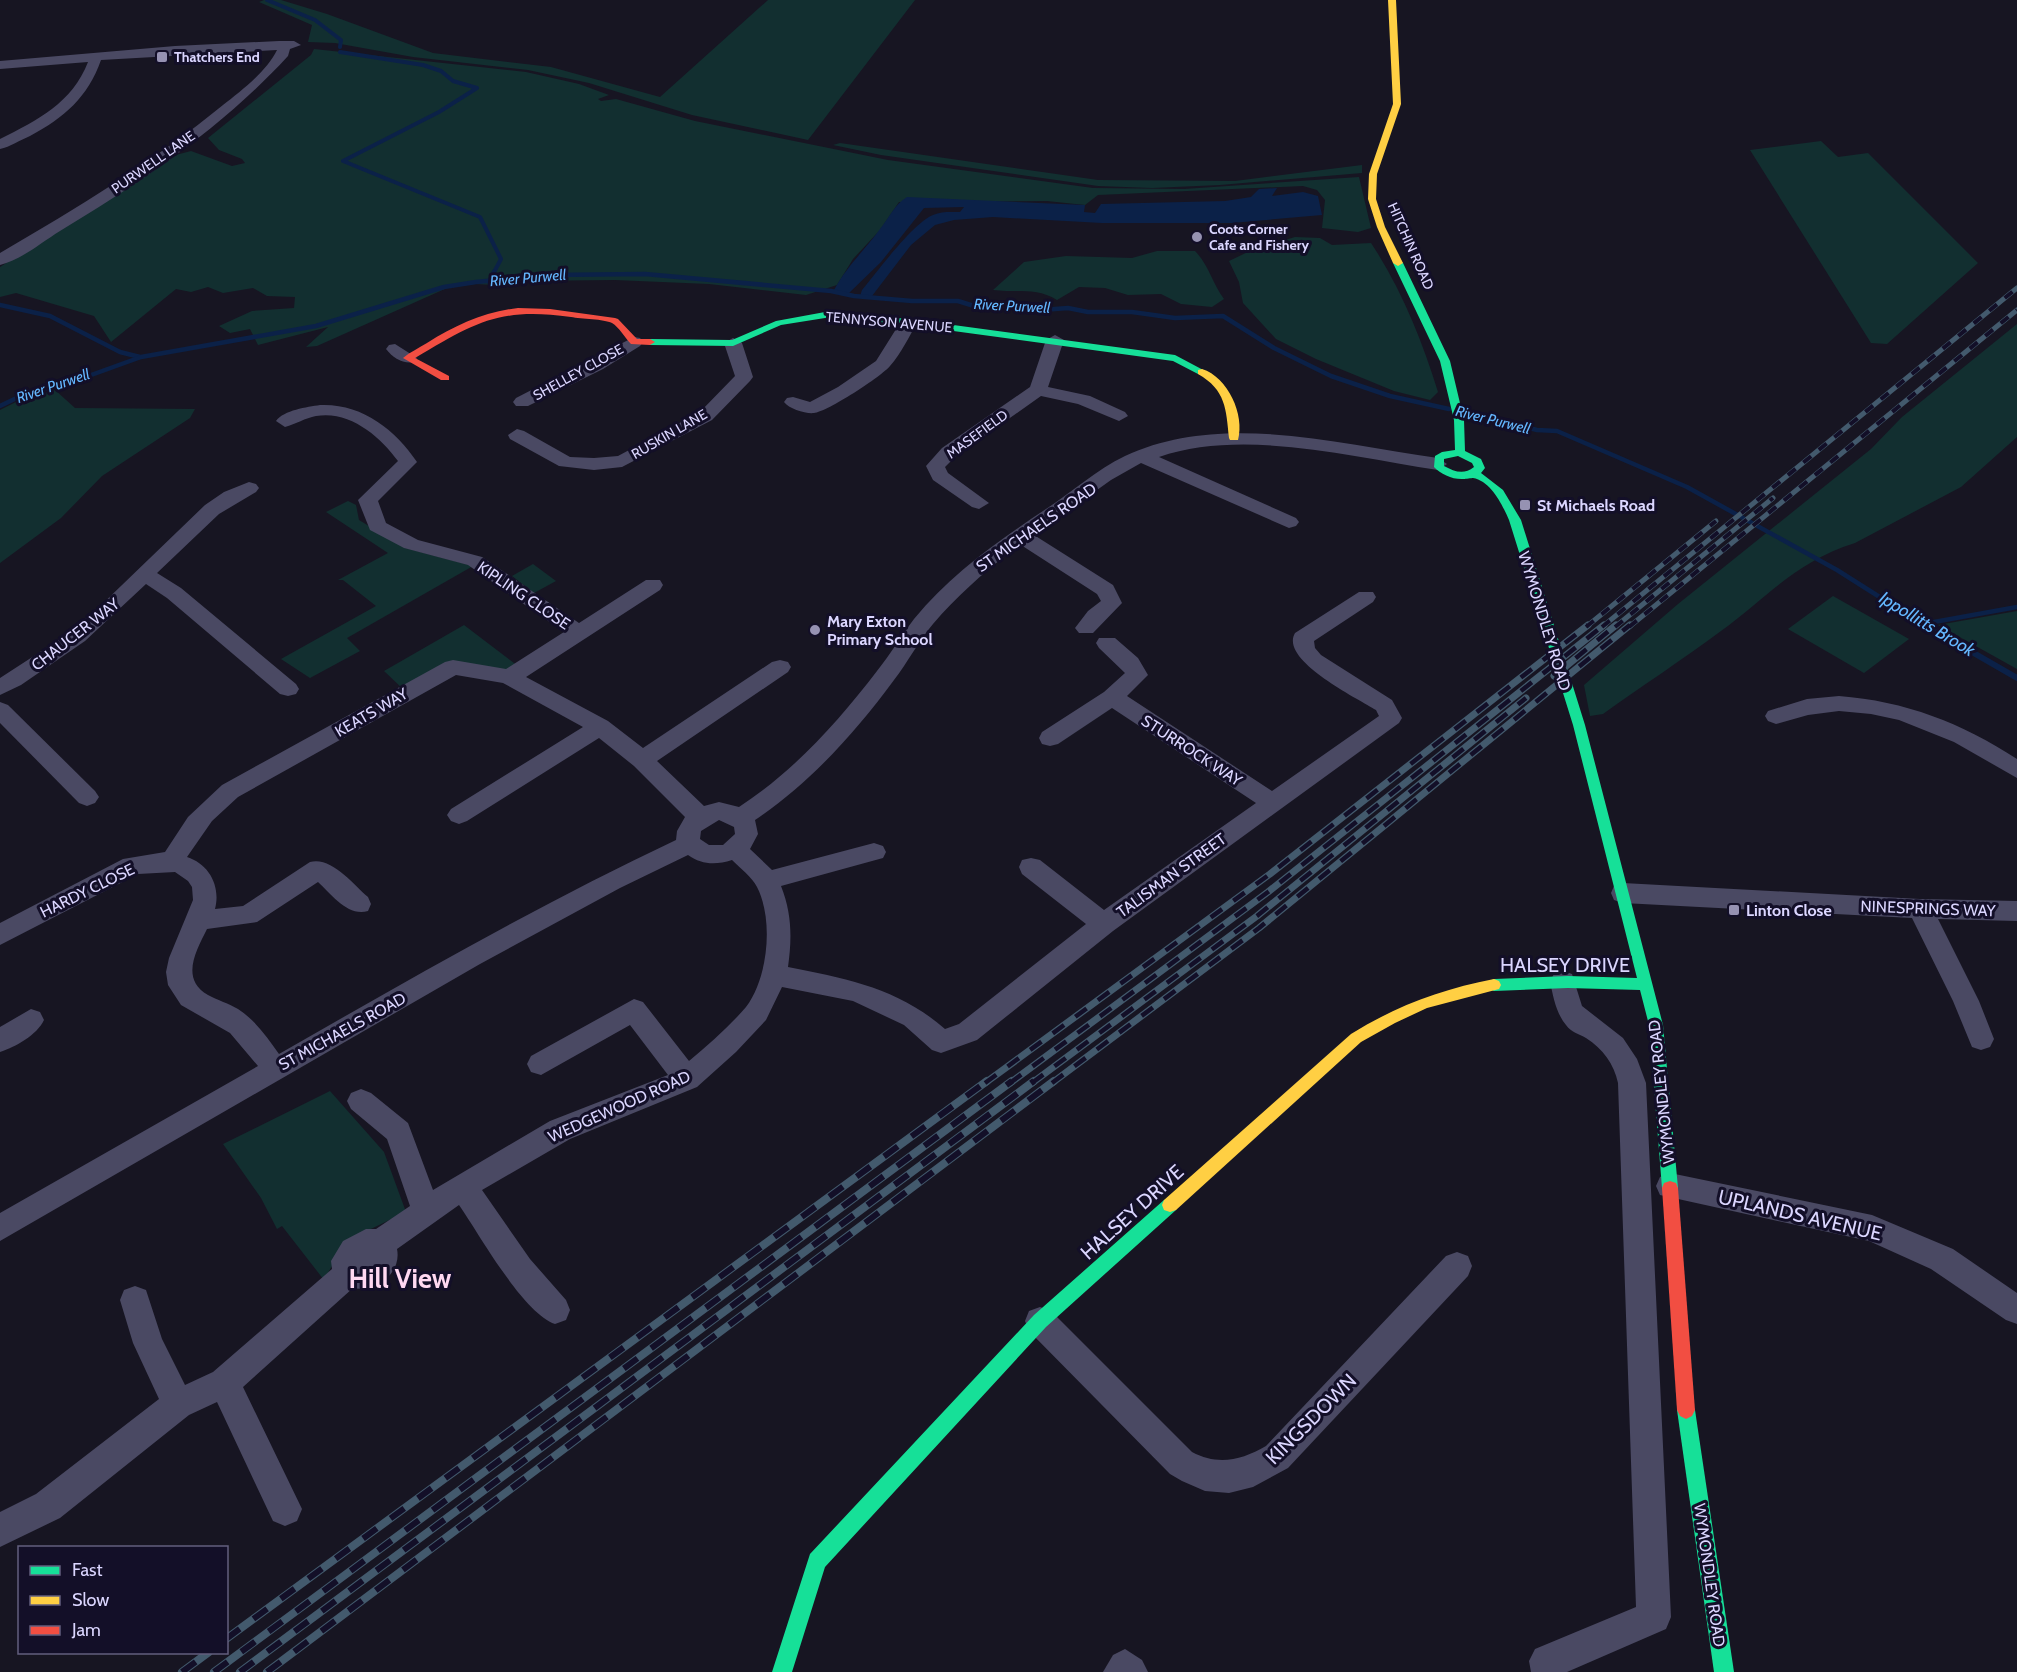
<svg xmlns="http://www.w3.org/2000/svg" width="2017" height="1672" viewBox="0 0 2017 1672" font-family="Cabin,sans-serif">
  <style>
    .green { fill: #122f30 }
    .water { fill: #0b2148 }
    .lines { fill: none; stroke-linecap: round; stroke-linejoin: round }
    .stream-far2 { stroke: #0b2148; stroke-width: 4 }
    .stream-far1 { stroke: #0b2148; stroke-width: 4.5 }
    .stream { stroke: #0b2148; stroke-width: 6 }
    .street { fill: #4a4963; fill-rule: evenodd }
    .fast { fill: #16e098; fill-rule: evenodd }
    .slow { fill: #ffcf43; fill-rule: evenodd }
    .jam { fill: #f24e42; fill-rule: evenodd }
    .rail-far2-casing { stroke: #435a6d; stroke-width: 5 }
    .rail-far1-casing { stroke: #435a6d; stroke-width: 7 }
    .rail-casing { stroke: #435a6d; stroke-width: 8 }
    .rail-far2 { stroke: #130f28; stroke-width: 4; stroke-dasharray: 10; stroke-linecap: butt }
    .rail-far1 { stroke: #130f28; stroke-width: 4.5; stroke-dasharray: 14; stroke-linecap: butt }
    .rail { stroke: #130f28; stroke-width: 6; stroke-dasharray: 17; stroke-linecap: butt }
    .poi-dot { fill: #9692b2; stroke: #130f28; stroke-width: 2 }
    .labels { text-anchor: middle; stroke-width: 6; stroke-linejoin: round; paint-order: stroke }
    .far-poi-label { font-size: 14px; font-weight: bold; fill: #dbd6ff; stroke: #130f28; text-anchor: start }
    .far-street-label { font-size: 14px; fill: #dbd6ff; stroke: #130f28 }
    .far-water-label { font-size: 15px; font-style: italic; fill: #64b7ff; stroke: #130f28 }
    .poi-label { font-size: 16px; font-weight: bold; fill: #dbd6ff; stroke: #130f28; text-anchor: start }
    .street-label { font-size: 16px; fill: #dbd6ff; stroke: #130f28 }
    .water-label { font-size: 18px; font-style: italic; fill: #64b7ff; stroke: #130f28 }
    .near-street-label { font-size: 20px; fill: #dbd6ff; stroke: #130f28 }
    .near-district-label { font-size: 27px; font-weight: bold; fill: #ffd8f1; stroke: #130f28 }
  </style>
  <rect width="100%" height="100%" fill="#171522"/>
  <g class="green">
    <path d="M264 0H281L327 14 433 53 551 67 660 97 768 0H915L808 140 692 115 589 83 528 70 413 57 335 43 308 42 312 25 259 2Z"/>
    <path d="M314 49 526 72 579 84 609 95 598 99 601 101 616 99 695 121 888 160 1093 188 1184 189 1359 177 1371 228 1358 232 1322 228 1325 200 1317 190 1303 186 1098 195 1085 205 1047 201 899 202 880 230 853 259 837 285 806 295 709 284 615 280 518 281 496 285 475 284 447 288 317 346 306 347 328 327 258 345 250 329 230 333 219 326 252 311 294 308 295 297 267 296 253 288 223 293 208 287 191 292 176 289 111 342 94 316 16 293 0 297V267L172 156 191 151 232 166 245 163 242 159 219 150 208 138 311 55Z"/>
    <path d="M1821 141 1838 157 1868 153 1978 263 1887 344 1871 343 1750 150Z"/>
    <path d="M840 143 1098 180 1235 181 1362 165V173L1220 185 1152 188 1098 186 881 155 833 145Z"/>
    <path d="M1295 237 1320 238 1332 245 1371 243C1401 288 1422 340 1438 392L1430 400 1394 391 1316 359 1276 339 1243 303 1239 282 1229 261 1252 250Z"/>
    <path d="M1157 251H1195C1209 265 1212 283 1224 299L1212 307 1181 304 1161 294 1128 295 1105 288 1079 287 1057 300C1036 287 1018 293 993 290L1024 262 1066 256 1132 258Z"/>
    <path d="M2017 324V437L1961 487 1855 543C1795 562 1769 596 1721 631 1682 660 1642 686 1603 714L1590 716 1584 685 1678 604 1871 449 1902 417Z"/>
    <path d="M55 390 75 408 195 409 190 418 102 476 61 518 0 563V410L22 399Z"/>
    <path d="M348 501 356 505 359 520 405 548 473 566 347 638 360 651 310 678 281 659 376 606 343 580H338L388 553 326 512Z"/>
    <path d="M533 564 556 581 534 593 512 576Z"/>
    <path d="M1833 596 1909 639 1864 673 1788 629Z"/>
    <path d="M2017 611V669L1938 625Z"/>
    <path d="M464 625 518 666 510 671 454 662 403 689 384 671Z"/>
    <path d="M330 1091 384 1152 406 1212 346 1241 324 1280 282 1226 277 1229 261 1198 223 1144Z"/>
  </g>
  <path class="water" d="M1277 188 1272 196 1303 192 1318 196 1322 215 1232 223H1102L993 217 954 220 935 225 911 245 872 296H860L862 290C877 272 913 223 933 215 942 211 951 212 960 212L964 207 924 208 881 262 847 295 834 290C847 266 864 251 880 229 889 218 894 205 907 197L1085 205 1084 212 1095 213 1101 204 1225 201 1251 197 1259 189Z"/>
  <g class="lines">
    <g class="stream-far2">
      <path d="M267 0 315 20 341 40 340 47"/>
      <path d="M340 52 423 65 441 71 453 81 477 88 439 112 343 161 480 217 501 259 493 274"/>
    </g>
    <g class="stream-far1">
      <path d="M489 282 494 272"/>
      <path d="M0 305 50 316 120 352 140 357"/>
      <path d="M0 406 25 394 69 383 141 357 316 326 444 287 476 282 549 275 645 274 831 291 854 296 912 301H958L974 306H1024L1042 310 1068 308 1088 312H1132L1175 318 1223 316 1274 348 1331 376 1390 396 1449 409"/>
      <path d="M1462 411 1537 430 1557 431 1687 487 1837 570 1927 627"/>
      <path d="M1923 624 2017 607"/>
    </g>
    <path class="stream" d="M1925 625 2017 678"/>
    <g class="street">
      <path d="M279 41H294L301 45 290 49 288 56C222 128 143 181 60 231 42 242 21 260 0 265V253C77 208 153 162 223 105 241 91 267 71 277 50L101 60C88 97 64 118 30 136 20 140 10 147 0 149V139C38 120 72 103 88 62L0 69V61L175 46Z"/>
      <path d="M909 317 918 322C909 336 901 354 890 366 882 376 827 412 814 413 806 414 789 409 784 402L787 398 793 397 810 402 838 387 876 361 903 318Z"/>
      <path d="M1055 335 1064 340 1048 387 1090 396 1125 412 1128 416 1119 421 1078 404 1041 396 956 456 945 467 948 473 989 503 979 509 972 507 933 480 926 466 942 448 1030 387 1046 340Z"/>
      <path d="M634 337 640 338 643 342 640 346 603 369 528 406H516L513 402 516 398Z"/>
      <path d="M733 338 742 343 753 377 750 381 712 420 622 467 594 470 559 466 510 439 508 435 517 429 524 431 570 457 594 458 618 456 700 412 735 376 724 343Z"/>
      <path d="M395 344 417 358 414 362C403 364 393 358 386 349L389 345Z"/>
      <path d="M320 405C361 403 395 429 417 462L378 501 386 523 418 540 482 557 579 623 646 580H660L663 585 660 590 526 677 608 721 643 748 772 662 780 660 788 662 791 667 788 672 657 761 704 806 719 802 739 807C793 772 838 722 877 671 890 655 901 636 914 619 951 574 998 541 1046 509 1072 492 1096 470 1125 456 1221 411 1338 444 1438 458L1447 464 1438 470C1352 457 1243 428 1159 457L1296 518 1299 522 1296 526 1289 528 1141 463 1111 480 1034 535 1113 585 1122 603 1093 633H1079L1075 628 1088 611 1101 601 1097 594 1021 545 1010 552C982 574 956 597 933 624 918 642 908 662 894 680 855 733 810 783 755 820L758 834 750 849 772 870 874 843 883 846 886 852 883 858 781 886C792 914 792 938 788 967 848 979 898 988 945 1029L959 1024 1086 924 1022 874 1019 867 1022 860 1031 858 1040 860 1104 910 1256 803 1112 708 1058 744 1050 746 1042 744 1039 738 1042 732 1104 692 1125 673 1099 648 1096 643 1099 638H1115L1138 658 1148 675 1127 696 1272 791 1379 716 1376 710C1357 698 1279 660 1295 633L1359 592H1373L1376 597 1373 602 1314 641 1315 648 1321 655 1392 700 1402 718 1399 723 1113 931 977 1040 941 1053 932 1050 904 1025 853 1001 782 987 766 1020 736 1052 697 1087 570 1139 482 1190 530 1259 566 1300 570 1310 566 1320 555 1324C522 1312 480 1235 459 1205L397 1249C402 1273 376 1293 353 1288L243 1387 302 1509 297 1521 285 1526 273 1521 217 1402 189 1415 60 1518 0 1547V1512L36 1494 159 1399 133 1343 120 1300 124 1290 135 1286 146 1290 162 1339 185 1385 213 1372 332 1269 331 1261 343 1241 366 1229H376L410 1206 387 1139 351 1109 347 1101 351 1093 361 1089 371 1093 408 1123 433 1190 550 1121 668 1075 630 1025 541 1075 531 1072 527 1064 531 1056 634 999 643 1002 689 1061C709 1044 729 1027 746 1007 768 978 774 920 757 887 752 877 740 868 732 860 716 865 702 865 688 855L620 888 480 964 0 1241V1213L258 1066 230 1033 181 1005 168 985 166 972 169 958 193 900 192 887 188 881 175 872 138 874 0 945V923L123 859 165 852 188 817 222 785 445 662 453 660 506 669 564 632 468 565 404 548 370 530 358 500 398 461C380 436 349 410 316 416 305 418 296 424 285 427L276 421C284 410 307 407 320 405ZM456 675 503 683 583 727 451 809 447 815 451 821 459 824 467 821 599 738 634 766 685 817 677 831 676 840C540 904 410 979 279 1054 267 1037 255 1020 238 1009 228 1003 217 1000 208 995 180 979 196 951 207 929L257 922 318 882C332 895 348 917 368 911L371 904 368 897C353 884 331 856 310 862L243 906 215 909C221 886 209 864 187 857L212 821 238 797ZM719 820 734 827 735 834 723 845H709L700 839 701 831Z"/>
      <path d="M249 482 256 484 259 488 256 492 219 514 157 573 181 588 296 684 299 689 296 694 288 696 280 694 167 598 146 584 85 641 21 685 0 695V678L57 641 94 612 205 505 224 492Z"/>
      <path d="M1839 696C1905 701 1962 723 2017 759V778L1954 742 1899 720 1871 714 1839 711 1808 715 1776 724 1768 721 1765 716 1768 711 1807 699Z"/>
      <path d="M0 702 8 705 95 791 99 797 95 803 87 806 79 803 0 723Z"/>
      <path d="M1623 883 1920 899 2017 901V921L1938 919 1979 1001 1994 1039 1990 1047 1981 1050 1972 1047 1953 1001 1912 918 1623 903 1614 900 1611 893 1614 886Z"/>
      <path d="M1563 971 1572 974 1582 1006 1623 1038 1637 1059 1646 1083 1671 1617 1666 1629 1567 1672H1531L1529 1661 1535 1649 1636 1607 1618 1083C1614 1064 1603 1049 1586 1038 1579 1034 1571 1032 1566 1025 1556 1013 1553 996 1550 981L1554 974Z"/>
      <path d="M31 1009 40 1012 44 1020C37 1035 15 1047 0 1052V1027Z"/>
      <path d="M1670 1173 1872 1215 1953 1249 2017 1293V1324L2006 1320 1931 1269 1869 1241 1660 1195 1656 1186 1660 1177Z"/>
      <path d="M1457 1252 1468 1256 1472 1266 1468 1276 1288 1468 1253 1487 1229 1493 1205 1491 1182 1481 1170 1474 1029 1331 1025 1321 1029 1311 1040 1307 1051 1311 1192 1452C1218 1466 1242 1460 1266 1446L1446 1256Z"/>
      <path d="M1125 1649 1142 1660 1148 1672H1103L1113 1655Z"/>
    </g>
    <g class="fast">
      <path d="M1398 260 1403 263 1450 361 1464 420 1465 451 1481 459 1485 468 1481 473 1503 490 1521 520 1585 725 1663 1025 1678 1188 1676 1193 1670 1195 1664 1193 1662 1188 1649 1025 1640 990 1568 988 1494 991 1489 989 1487 985 1489 981 1494 979 1568 976 1637 978 1573 725 1509 520C1503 506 1491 481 1473 478 1472 478 1465 479 1464 479 1453 480 1441 474 1434 467L1435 456 1442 452 1455 450 1454 420 1440 361 1393 263ZM1458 456 1472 463 1474 467C1464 475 1455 472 1444 466V459Z"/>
      <path d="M825 312 909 319 1175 355 1207 372 1202 375 1198 374 1173 361 909 325 825 318 781 325 733 346 650 345 645 342 650 339 732 340 776 321Z"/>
      <path d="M1170 1198 1176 1200 1178 1205 1176 1210 1046 1327 825 1567 792 1672H772L810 1554 1034 1315 1164 1200Z"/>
      <path d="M1686 1401 1692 1404 1695 1410 1734 1672H1714L1677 1410 1680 1404Z"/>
    </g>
    <g class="slow">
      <path d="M1388 0H1396L1401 104 1377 174 1376 199 1385 227 1403 263 1398 266 1393 263 1377 227 1368 199 1369 174 1393 104Z"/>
      <path d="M1202 369C1228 377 1245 415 1238 440H1230L1229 438C1226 409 1226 390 1198 374V370Z"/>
      <path d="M1494 979 1499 981 1501 985 1499 989 1427 1008 1395 1023 1361 1042 1176 1210 1170 1212 1164 1210 1162 1205 1164 1200 1351 1034C1396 1006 1442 989 1494 979Z"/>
    </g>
    <g class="jam">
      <path d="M518 308 550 309 615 318 618 319 637 339H650L655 342 650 345 631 344C625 338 619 327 612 323 604 319 581 319 571 317 498 307 475 323 415 358L449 376V380H441L403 358C410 352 419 348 427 343 456 325 484 312 518 308Z"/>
      <path d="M1670 1181 1676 1183 1678 1188 1695 1410 1692 1416 1686 1419 1680 1416 1677 1410 1662 1188 1664 1183Z"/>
    </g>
    <g class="rail-far2-casing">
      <g id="rail-far2">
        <path d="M1586 627 1716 521"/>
        <path d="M1602 627 2017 288"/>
        <path d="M1615 627 1773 498"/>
        <path d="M1629 627 2017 310"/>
      </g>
    </g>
    <g class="rail-far1-casing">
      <g id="rail-far1">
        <path d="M1554 676 1616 625"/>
        <path d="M985 1083 1270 874 1588 625"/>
        <path d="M1010 1083 1268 892 1604 625"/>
        <path d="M1032 1083 1257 916 1526 698"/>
        <path d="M1052 1083 1259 928 1630 625"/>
      </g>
    </g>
    <g class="rail-casing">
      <g id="rail">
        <path d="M226 1639 987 1081"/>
        <path d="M182 1672 209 1652"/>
        <path d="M214 1672 1012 1081"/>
        <path d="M240 1672 1034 1081"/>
        <path d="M267 1672 1054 1081"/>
      </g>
    </g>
    <use href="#rail-far2" class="rail-far2"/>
    <use href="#rail-far1" class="rail-far1"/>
    <use href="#rail" class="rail"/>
  </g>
  <g class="poi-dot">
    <rect x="156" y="51" width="12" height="12" rx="3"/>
    <circle cx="1197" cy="237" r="6"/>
    <rect x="1519" y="499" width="12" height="12" rx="3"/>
    <circle cx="815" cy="630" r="6"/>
    <rect x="1728" y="904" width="12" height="12" rx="3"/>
  </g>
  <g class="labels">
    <g class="far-poi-label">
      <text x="174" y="62">Thatchers End</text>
      <text x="1209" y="234">Coots Corner<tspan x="1209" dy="16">Cafe and Fishery</tspan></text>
    </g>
    <g class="far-street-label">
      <text transform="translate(153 162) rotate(-35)" y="5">PURWELL LANE</text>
      <text transform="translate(1411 246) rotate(66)" y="5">HITCHIN ROAD</text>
      <text transform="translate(889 322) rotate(5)" y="5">TENNYSON AVENUE</text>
      <text transform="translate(578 372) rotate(-29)" y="5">SHELLEY CLOSE</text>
      <text transform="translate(669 434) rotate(-30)" y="5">RUSKIN LANE</text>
      <text transform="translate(977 434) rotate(-36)" y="5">MASEFIELD</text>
    </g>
    <g class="far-water-label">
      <text transform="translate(528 278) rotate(-5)" y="5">River Purwell</text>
      <text transform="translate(1012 306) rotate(3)" y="5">River Purwell</text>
      <text transform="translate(53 386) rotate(-19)" y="5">River Purwell</text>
      <text transform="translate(1493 420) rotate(14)" y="5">River Purwell</text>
    </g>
    <g class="poi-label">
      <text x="1537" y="511">St Michaels Road</text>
      <text x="827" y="627">Mary Exton<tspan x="827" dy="18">Primary School</tspan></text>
      <text x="1746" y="916">Linton Close</text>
    </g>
    <g class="street-label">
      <text transform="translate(1036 527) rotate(-35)" y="6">ST MICHAELS ROAD</text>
      <text transform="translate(524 595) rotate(34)" y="6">KIPLING CLOSE</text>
      <text transform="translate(1545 621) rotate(73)" y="6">WYMONDLEY ROAD</text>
      <text transform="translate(75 634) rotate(-38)" y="6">CHAUCER WAY</text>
      <text transform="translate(371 712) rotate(-30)" y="6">KEATS WAY</text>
      <text transform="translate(1192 750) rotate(33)" y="6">STURROCK WAY</text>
      <text transform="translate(1171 875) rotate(-36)" y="6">TALISMAN STREET</text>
      <text transform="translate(87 890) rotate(-26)" y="6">HARDY CLOSE</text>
      <text transform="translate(1928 908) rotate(2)" y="6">NINESPRINGS WAY</text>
      <text transform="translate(342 1031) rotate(-29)" y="6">ST MICHAELS ROAD</text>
      <text transform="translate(1661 1092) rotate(-96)" y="6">WYMONDLEY ROAD</text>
      <text transform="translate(619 1106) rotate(-24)" y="6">WEDGEWOOD ROAD</text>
      <text transform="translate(1710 1575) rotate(82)" y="6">WYMONDLEY ROAD</text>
    </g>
    <g class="water-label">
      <text transform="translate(1927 624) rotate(31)" y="6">Ippollitts Brook</text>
    </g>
    <g class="near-street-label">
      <text x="1565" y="972">HALSEY DRIVE</text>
      <text transform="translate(1132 1212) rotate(-42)" y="7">HALSEY DRIVE</text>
      <text transform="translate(1800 1215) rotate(13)" y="7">UPLANDS AVENUE</text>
      <text transform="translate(1311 1419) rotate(-45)" y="7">KINGSDOWN</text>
    </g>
    <g class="near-district-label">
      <text x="400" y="1288">Hill View</text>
    </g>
  </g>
  <rect x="18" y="1546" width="210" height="108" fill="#130f28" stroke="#635f7e" stroke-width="1.5"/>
  <rect x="30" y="1566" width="30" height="9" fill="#16e098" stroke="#635f7e" stroke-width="1.5"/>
  <text x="72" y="1576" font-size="18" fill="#dbd6ff">Fast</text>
  <rect x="30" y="1596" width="30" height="9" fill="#ffcf43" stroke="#635f7e" stroke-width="1.5"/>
  <text x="72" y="1606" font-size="18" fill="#dbd6ff">Slow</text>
  <rect x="30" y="1626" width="30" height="9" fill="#f24e42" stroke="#635f7e" stroke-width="1.5"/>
  <text x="72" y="1636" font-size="18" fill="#dbd6ff">Jam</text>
</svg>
